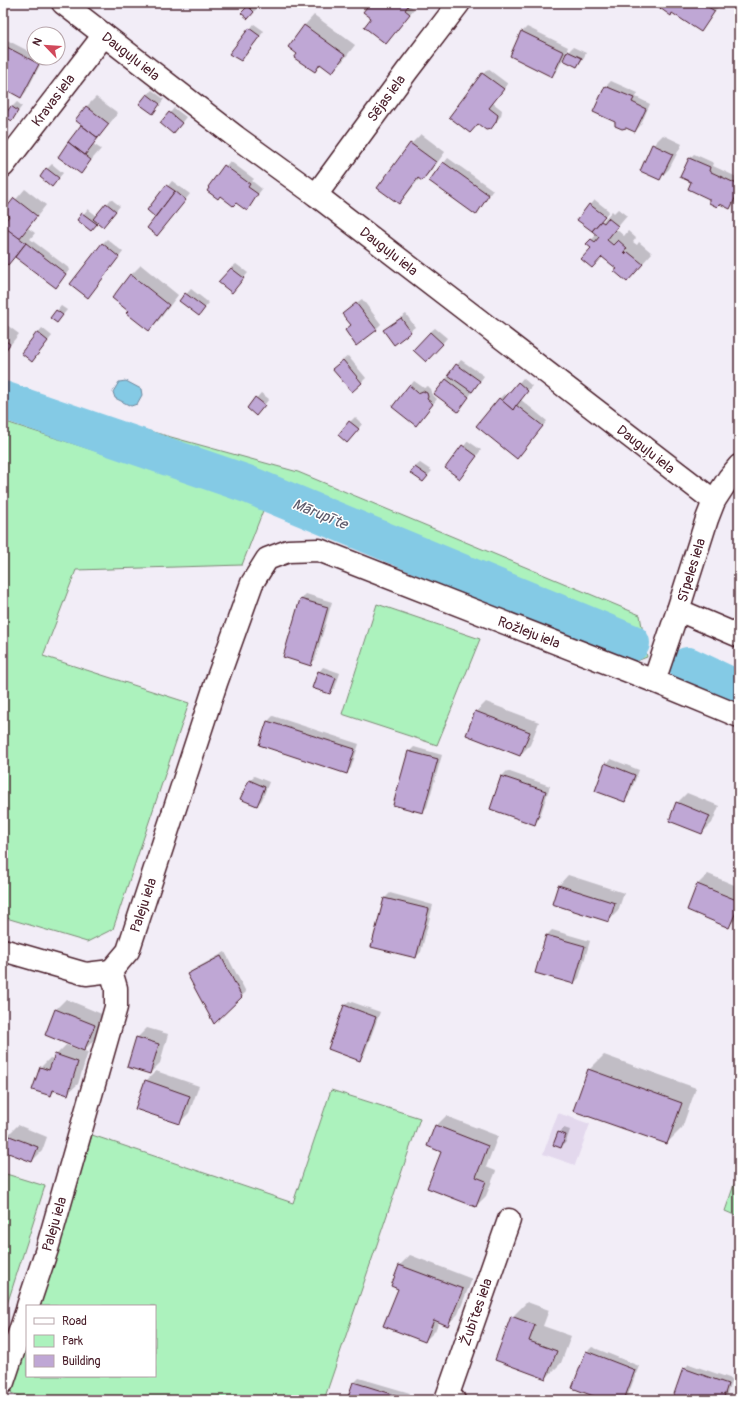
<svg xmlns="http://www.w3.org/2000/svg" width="742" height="1403" viewBox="0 0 742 1403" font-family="Pangolin,sans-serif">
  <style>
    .built { fill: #e3d8ed }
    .green { fill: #acf2bd; stroke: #7b8874 }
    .water { fill: #84cae5; stroke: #6d869b }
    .shadow { fill: #0003 }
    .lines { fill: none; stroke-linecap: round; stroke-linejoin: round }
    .river { stroke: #84cae5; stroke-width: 38 }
    .building { fill: #bfa7d5; stroke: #4a1f2b }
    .minor-casing { stroke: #4a1f2b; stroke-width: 25 }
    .minor { stroke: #fff; stroke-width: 22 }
    .labels { text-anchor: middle; stroke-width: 3; stroke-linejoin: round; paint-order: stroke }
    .street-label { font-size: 14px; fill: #4a1f2b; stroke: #fff }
    .water-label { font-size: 15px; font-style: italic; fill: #5e5b6c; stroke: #fff }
  </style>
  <rect width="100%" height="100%" fill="#f2edf7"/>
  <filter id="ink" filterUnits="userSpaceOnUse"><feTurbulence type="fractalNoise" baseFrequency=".025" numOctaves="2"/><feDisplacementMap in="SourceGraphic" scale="8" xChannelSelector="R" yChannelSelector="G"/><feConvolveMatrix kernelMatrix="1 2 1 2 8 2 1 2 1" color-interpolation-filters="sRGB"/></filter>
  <g filter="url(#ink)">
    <path class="built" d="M558 1113 590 1124 575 1165 543 1154Z"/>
    <g class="green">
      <path d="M3 382 131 426 298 472 640 615 647 657 634 662 264 508 242 565 76 570 43 656 189 703 113 929 87 942 3 917V421L145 467 3 418Z"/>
      <path d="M377 604 480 639 437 745 342 714Z"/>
      <path d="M331 1090 420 1118 324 1400H30L11 1393 27 1343V1376H155V1306H39L92 1135 293 1203Z"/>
      <path d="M739 1170V1217L725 1211Z"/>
      <path d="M3 1173 45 1186 3 1317Z"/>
    </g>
    <path class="water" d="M126 381 141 389 142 395 137 404 131 406 115 398 113 392 119 382Z"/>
    <g class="shadow">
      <path d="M143 3H153L148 8Z"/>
      <path d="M252 3H254L258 7 253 13H243Z"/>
      <path d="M288 3H299L295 8Z"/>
      <path d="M334 3H340L338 6Z"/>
      <path d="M371 3H410L409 5 414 9 386 43 372 17Z"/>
      <path d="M654 3H715L719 6 700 31 673 12 671 14Z"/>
      <path d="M314 15 355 45 342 62 332 72 322 64 315 71 298 53 289 47 305 25Z"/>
      <path d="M254 24 264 31 246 55 230 54Z"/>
      <path d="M527 27 568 47 557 71 552 75 522 32Z"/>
      <path d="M7 40 34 54V58L43 59 26 92 21 97 3 87V44Z"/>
      <path d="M573 47 586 53 582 61 577 66 568 52Z"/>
      <path d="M488 69 508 84 493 103 502 110 501 116 495 123H478L483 74Z"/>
      <path d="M611 81 638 93 636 97 650 104 640 126 635 131 595 111 606 86Z"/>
      <path d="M152 90 164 99 153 113 147 95Z"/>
      <path d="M96 97 118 113 93 144 101 149 81 172 59 156 83 125 86 107Z"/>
      <path d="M17 102 22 106 12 120V107Z"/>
      <path d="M174 108 186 117 178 127 170 113Z"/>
      <path d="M421 134 445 152 432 170 422 180 420 178 408 193 399 203 411 144Z"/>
      <path d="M663 135 682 144 669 169 659 179 641 170 653 145Z"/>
      <path d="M694 154 714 163 713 166 739 178V194L735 203 730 208 710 199 692 182 690 158Z"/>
      <path d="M448 158 493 190 475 214 430 181Z"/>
      <path d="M230 161 254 179 252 181 262 189 247 209 236 202 209 187Z"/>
      <path d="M52 164 63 173 52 186 47 169Z"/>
      <path d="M172 181 190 194 157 235V217L148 210Z"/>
      <path d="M25 189 46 205 28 228 35 233 30 239 70 269 60 282 16 256 8 264 3 260V209L6 211Z"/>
      <path d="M111 199 120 206 108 221 98 222 95 225 78 220 88 209 97 216Z"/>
      <path d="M595 200 609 211 601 221 602 222 612 211 614 213 618 209 627 216 616 229 624 236 628 231 636 238 633 242 637 245 639 242 652 253 627 281 618 269 588 244 597 234 578 219Z"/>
      <path d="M107 239 123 252 92 292 102 244Z"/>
      <path d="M236 264 248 273 236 287 231 268Z"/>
      <path d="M141 265 178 295 159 320 149 330 130 310 131 275Z"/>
      <path d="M191 289 209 303 203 310 181 300Z"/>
      <path d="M362 299 381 324 376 329 352 325 348 309Z"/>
      <path d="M61 306 67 310 57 322V311Z"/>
      <path d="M406 314 415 327 394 343 389 326Z"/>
      <path d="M3 322 19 334 3 354Z"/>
      <path d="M42 328 52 336 32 361 38 333Z"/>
      <path d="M435 328 447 338 431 356 430 332Z"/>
      <path d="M348 356 366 378 352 391 338 364Z"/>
      <path d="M461 360 484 376 462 406 446 379Z"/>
      <path d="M523 378 532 386 520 399 547 421 517 458 499 399 504 394 507 397Z"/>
      <path d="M414 381 424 388 428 386 431 389 432 392 431 393 437 399 416 425 410 386Z"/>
      <path d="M261 393 269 399 261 409 248 408Z"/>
      <path d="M355 417 362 424 352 437 350 422Z"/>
      <path d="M468 441 481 450 464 473 447 468Z"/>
      <path d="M420 463 432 471 423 481 415 467Z"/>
      <path d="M306 594 332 602 315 660 310 664 284 657 301 599Z"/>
      <path d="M323 667 340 673 335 688 330 693 319 672Z"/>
      <path d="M486 702 539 722 530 745 520 755 476 712Z"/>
      <path d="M273 716 359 744 351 768 346 773 260 744 268 721Z"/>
      <path d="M414 747 442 755 427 807 422 812 409 752Z"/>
      <path d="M611 759 639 770 629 796 624 801 606 764Z"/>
      <path d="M507 771 550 786 539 819 534 824 491 809 502 776Z"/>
      <path d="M254 776 269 782 262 800 257 805 249 781Z"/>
      <path d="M687 793 719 806 712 823 702 833 677 803Z"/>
      <path d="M708 874 739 887V916L729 926 688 909 698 884Z"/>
      <path d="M568 875 624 893 618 911 608 921 559 885Z"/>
      <path d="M390 893 433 905 421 952 416 957 385 898Z"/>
      <path d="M552 930 590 941 579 978 574 983 536 972 547 935Z"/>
      <path d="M225 952 246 992 214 1022 188 974 193 970Z"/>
      <path d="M66 999 104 1015 94 1040 83 1051 88 1052 78 1084 68 1093 56 1090 51 1095 40 1068 50 1058 54 1059 56 1055 66 1045 80 1050 81 1048 46 1034 56 1009Z"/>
      <path d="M349 1001 380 1012 364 1055 359 1060 345 1005Z"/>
      <path d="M147 1028 168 1034 160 1063 150 1073 137 1038Z"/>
      <path d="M604 1055 696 1088 682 1128 667 1143 589 1070Z"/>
      <path d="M156 1071 199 1086 189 1113 179 1123 146 1081Z"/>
      <path d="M446 1116 498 1136 486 1167 496 1171 486 1196 476 1206 443 1151 436 1126Z"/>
      <path d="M18 1125 47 1137 42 1151 32 1161 3 1149 8 1135Z"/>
      <path d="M564 1128 570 1130 566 1142 561 1147 559 1133Z"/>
      <path d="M410 1255 472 1279 458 1314 448 1324 439 1321 435 1331 425 1341 399 1288 392 1285 400 1265Z"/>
      <path d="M527 1302 549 1310 543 1326 571 1336 561 1363 546 1378 512 1317Z"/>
      <path d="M592 1347 639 1366 626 1400H607L587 1352Z"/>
      <path d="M689 1364 732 1379 725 1400H673L684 1369Z"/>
      <path d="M359 1378 410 1393 407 1400H348L354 1383Z"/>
    </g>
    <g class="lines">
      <g class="river">
        <path d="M3 400 247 484 631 643"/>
        <path d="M688 666 739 690"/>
      </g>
    </g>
    <g class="building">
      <path d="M370 3H410L405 10 410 14 386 44 364 27 371 18 363 12Z"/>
      <path d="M653 3H708V7L715 11 701 32 672 13 671 16Z"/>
      <path d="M248 6 254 12 248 19 241 13Z"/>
      <path d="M304 25 345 55 332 73 320 64 315 72 294 58 297 54 288 47Z"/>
      <path d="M249 28 260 36 241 61 229 54Z"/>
      <path d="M521 31 564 52 552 77 510 56Z"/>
      <path d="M3 45 39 64 21 98 3 88Z"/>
      <path d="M567 51 582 58 577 67 563 60Z"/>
      <path d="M482 73 504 89 489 108 498 115 496 122 491 129 486 130 478 124 470 133 449 117Z"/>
      <path d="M605 86 634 98 632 102 646 109 635 132 626 128 622 129 615 126V122L593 112Z"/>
      <path d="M147 94 160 104 153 114 139 104Z"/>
      <path d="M11 106 18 111 12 121 4 116Z"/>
      <path d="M86 106 109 124 98 138 75 120Z"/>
      <path d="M169 112 182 123 173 134 160 123Z"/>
      <path d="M81 125 98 138 85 155 68 142Z"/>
      <path d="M68 142 91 160 81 174 58 157Z"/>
      <path d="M410 143 436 162 422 181 418 178 399 204 377 188Z"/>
      <path d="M652 144 673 154 660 180 640 171Z"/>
      <path d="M689 158 710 167 709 171 739 185V190L730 209 720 204 717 207 709 203V199L688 189 691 182 680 177Z"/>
      <path d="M443 162 489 195 476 215 429 181Z"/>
      <path d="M224 165 250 184 248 187 258 194 247 211 236 203 233 206 220 196 218 199 207 191 209 188 208 187Z"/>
      <path d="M46 168 59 178 52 187 40 177Z"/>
      <path d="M166 185 175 191 155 217 147 210Z"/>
      <path d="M175 191 186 200 157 236 147 228Z"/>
      <path d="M14 198 37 216 19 239 3 226V224L9 216 3 212Z"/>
      <path d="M106 203 116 211 103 227 93 219Z"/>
      <path d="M589 204 605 216 592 231 577 220Z"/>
      <path d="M82 213 97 224 91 231 77 220Z"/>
      <path d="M608 218 618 226 607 240 613 245 618 240 627 248 624 252 626 254 628 252 643 264 627 282 614 271 617 269 602 257 592 268 581 259 591 248 586 244 591 239 595 242 599 237 592 231 601 221 604 223Z"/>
      <path d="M3 226 26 243 8 265 3 261Z"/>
      <path d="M26 243 66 274 56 288 15 257Z"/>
      <path d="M102 243 119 257 88 298 70 284Z"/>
      <path d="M231 268 244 278 232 293 218 282Z"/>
      <path d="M130 274 169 305 149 331 126 313 128 311 112 298Z"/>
      <path d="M185 293 205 308 199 316 179 301Z"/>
      <path d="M356 303 377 330 356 346 345 330 351 325 342 314Z"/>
      <path d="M56 310 63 315 57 323 50 318Z"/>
      <path d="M401 318 411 332 394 345 383 330Z"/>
      <path d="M37 332 48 341 32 362 21 353Z"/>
      <path d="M430 332 443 344 426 362 413 350Z"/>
      <path d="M3 339 10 344 3 354Z"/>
      <path d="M343 360 362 383 352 392 332 369Z"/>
      <path d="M456 364 480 381 472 392 448 375Z"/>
      <path d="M446 379 469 397 458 412 434 394Z"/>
      <path d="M518 382 528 391 513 410 502 401Z"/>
      <path d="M409 385 418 393 423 391 427 393 428 397 427 399 433 404 416 426 392 407Z"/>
      <path d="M255 397 265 405 256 416 247 408Z"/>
      <path d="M499 398 513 410 516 405 543 426 517 459 476 426Z"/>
      <path d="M349 421 359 429 347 443 338 435Z"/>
      <path d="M462 445 477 456 460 479 445 468Z"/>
      <path d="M415 467 428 476 423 482 410 473Z"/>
      <path d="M300 599 328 607 311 666 283 657Z"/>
      <path d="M318 671 336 678 330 694 312 688Z"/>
      <path d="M475 711 530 732 520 756 466 735Z"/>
      <path d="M267 721 355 749 347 774 259 745Z"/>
      <path d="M408 751 438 759 423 813 393 805Z"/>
      <path d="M605 763 635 775 625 802 595 791Z"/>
      <path d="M501 776 546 791 535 825 490 809Z"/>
      <path d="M249 780 265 787 257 806 240 799Z"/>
      <path d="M676 802 710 816 702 834 669 821Z"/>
      <path d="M697 884 739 901V905L729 928 687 910Z"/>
      <path d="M558 885 615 903 609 922 552 904Z"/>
      <path d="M384 898 429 909 416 958 371 947Z"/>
      <path d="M546 935 585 946 574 984 535 973Z"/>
      <path d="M221 956 242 997 214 1024 187 974Z"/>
      <path d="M344 1005 376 1017 360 1061 328 1049Z"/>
      <path d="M55 1009 95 1025 84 1051 45 1035Z"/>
      <path d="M136 1037 159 1044 150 1074 127 1067Z"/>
      <path d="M55 1054 78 1062 68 1095 53 1090 51 1096 32 1090 40 1067 49 1070Z"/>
      <path d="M588 1069 682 1103 667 1144 573 1111Z"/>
      <path d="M145 1080 190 1096 180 1124 135 1109Z"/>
      <path d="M435 1125 488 1146 476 1177 486 1181 476 1207 427 1188 441 1152 427 1146Z"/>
      <path d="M558 1132 566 1135 561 1148 553 1145Z"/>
      <path d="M7 1135 38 1147 32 1162 3 1151V1146Z"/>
      <path d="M736 1138 739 1139V1149L733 1147Z"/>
      <path d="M399 1265 463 1289 448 1326 434 1320 425 1342 383 1326 398 1289 391 1286Z"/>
      <path d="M511 1316 535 1325 529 1341 557 1351 546 1379 495 1360Z"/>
      <path d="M586 1351 635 1370 624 1400H604L572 1388Z"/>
      <path d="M683 1368 728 1384 723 1400H672Z"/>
      <path d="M353 1382 405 1398V1400H347Z"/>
    </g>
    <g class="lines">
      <g class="minor-casing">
        <g id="minor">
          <path d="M63 3 236 137 316 195 714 501"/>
          <path d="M3 166 104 35"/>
          <path d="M316 195 407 71 459 3"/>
          <path d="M678 610 739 636"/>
          <path d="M654 681 678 610 707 519 714 501 729 478 739 466"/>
          <path d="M3 950 86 974 111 971"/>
          <path d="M111 971 128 951 216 683 252 583 267 559 288 551 319 550 654 681 739 716"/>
          <path d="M28 1306 47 1249 116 1007V988L111 971"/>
          <path d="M3 1382 27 1310"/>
          <path d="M454 1400 447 1397 509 1220"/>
        </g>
      </g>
      <use href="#minor" class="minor"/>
    </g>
  </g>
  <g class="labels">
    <g class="street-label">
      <text transform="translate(131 56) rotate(38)" y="5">Dauguļu iela</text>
      <text transform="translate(386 98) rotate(-54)" y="5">Sējas iela</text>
      <text transform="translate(53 100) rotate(-53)" y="5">Kravas iela</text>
      <text transform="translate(389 251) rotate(38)" y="5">Dauguļu iela</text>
      <text transform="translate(646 449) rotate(38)" y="5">Dauguļu iela</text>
      <text transform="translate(691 570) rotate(-73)" y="5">Sīpeles iela</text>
      <text transform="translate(529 632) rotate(21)" y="5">Rožleju iela</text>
      <text transform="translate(143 905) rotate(-72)" y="5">Paleju iela</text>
      <text transform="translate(54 1224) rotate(-74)" y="5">Paleju iela</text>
      <text transform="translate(476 1312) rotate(-71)" y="5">Žubītes iela</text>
    </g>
    <g class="water-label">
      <text transform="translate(320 514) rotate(22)" y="5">Mārupīte</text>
    </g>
  </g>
  <rect width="742" height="1403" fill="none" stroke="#fff" stroke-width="16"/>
  <rect x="8" y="8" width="726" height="1387" fill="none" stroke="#4a1f2b" stroke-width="1.5" filter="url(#ink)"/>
  <rect x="26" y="1305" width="130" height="72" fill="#ffffff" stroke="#b7a5aa"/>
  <rect x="34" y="1318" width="20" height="6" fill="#ffffff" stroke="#b7a5aa"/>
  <text x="62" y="1325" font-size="12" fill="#4a1f2b">Road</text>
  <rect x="34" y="1335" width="20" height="12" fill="#acf2bd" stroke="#b7a5aa"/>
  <text x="62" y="1345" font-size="12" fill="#4a1f2b">Park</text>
  <rect x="34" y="1355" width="20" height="12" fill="#bfa7d5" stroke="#b7a5aa"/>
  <text x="62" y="1365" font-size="12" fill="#4a1f2b">Building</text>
  <g transform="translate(46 46) rotate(295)"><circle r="19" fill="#ffffff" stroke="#b7a5aa"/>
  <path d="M0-3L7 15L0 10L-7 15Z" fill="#d1495b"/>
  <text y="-6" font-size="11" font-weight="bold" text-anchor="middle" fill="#4a1f2b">N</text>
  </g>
</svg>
